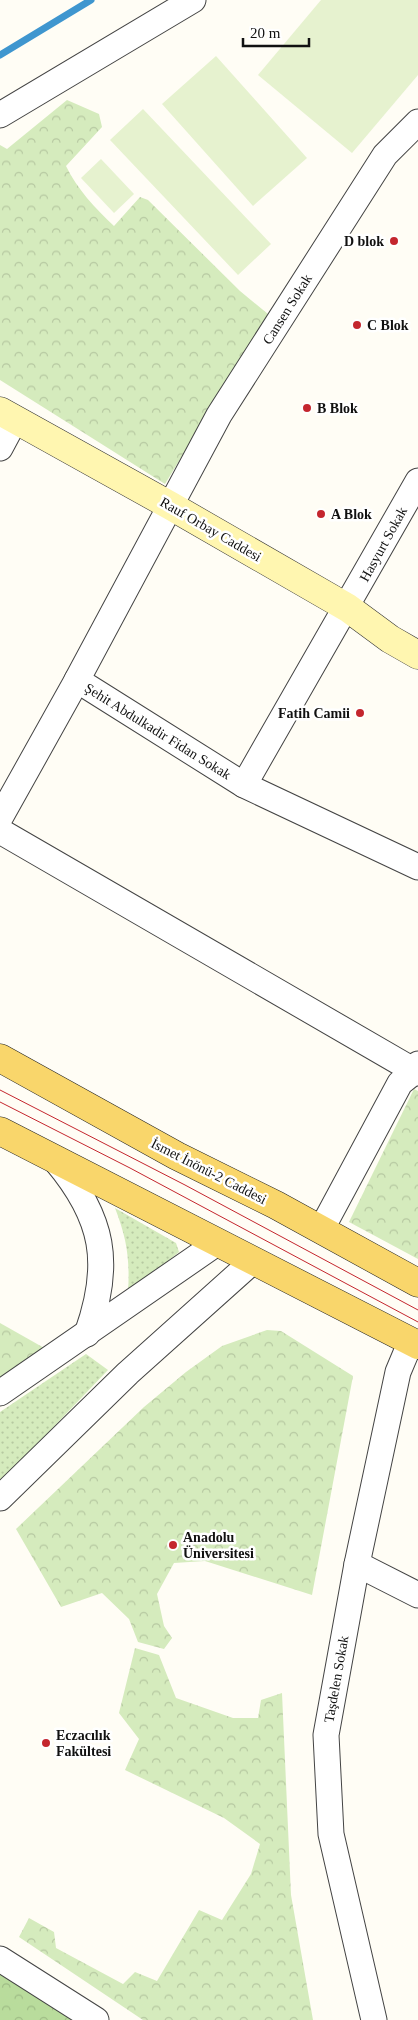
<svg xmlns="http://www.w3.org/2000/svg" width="418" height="2020" viewBox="0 0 418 2020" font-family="'Times New Roman',serif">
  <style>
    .grass { fill: url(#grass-dots) }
    .forest { fill: url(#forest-crowns) }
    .park { fill: url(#park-crowns) }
    .pitch { fill: #e6f2cf }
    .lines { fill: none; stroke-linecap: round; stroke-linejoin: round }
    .stream { stroke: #3f96cf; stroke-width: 7 }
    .street-casing { stroke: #444; stroke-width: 27 }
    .secondary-casing { stroke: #333; stroke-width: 29 }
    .primary-casing { stroke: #222; stroke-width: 29 }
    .street { stroke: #fff; stroke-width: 25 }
    .secondary { stroke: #fff6b0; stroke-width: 28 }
    .primary { stroke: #f9d66b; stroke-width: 28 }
    .tram { stroke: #c4262e; stroke-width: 1 }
    .poi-dot { fill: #c4262e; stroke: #fff; stroke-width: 2 }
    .labels { text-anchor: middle; stroke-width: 5; stroke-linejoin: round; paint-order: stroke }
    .poi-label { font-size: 14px; font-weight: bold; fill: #111; stroke: #fff; text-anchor: start }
    .street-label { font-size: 14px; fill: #111; stroke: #fff }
  </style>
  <defs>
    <pattern id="grass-dots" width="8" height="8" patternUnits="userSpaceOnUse" patternTransform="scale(1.25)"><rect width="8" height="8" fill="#d5ebbd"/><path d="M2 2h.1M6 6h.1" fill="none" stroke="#b6c8a1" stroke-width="1.8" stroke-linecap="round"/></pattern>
    <pattern id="forest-crowns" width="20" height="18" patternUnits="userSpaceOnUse" patternTransform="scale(1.25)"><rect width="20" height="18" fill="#b9dc9c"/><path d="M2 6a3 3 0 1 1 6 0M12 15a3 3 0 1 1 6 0" fill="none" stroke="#9ebc85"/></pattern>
    <pattern id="park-crowns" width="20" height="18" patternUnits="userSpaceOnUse" patternTransform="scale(1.25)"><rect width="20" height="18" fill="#d5ebbd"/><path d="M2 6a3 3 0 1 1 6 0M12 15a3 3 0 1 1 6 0" fill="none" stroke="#b6c8a1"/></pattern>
  </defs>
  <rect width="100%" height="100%" fill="#fffdf5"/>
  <g class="grass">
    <path d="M115 1208 176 1243 179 1252 128 1293C130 1259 127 1239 115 1208Z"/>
    <path d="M86 1354 108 1370 0 1483V1412Z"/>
  </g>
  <path class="forest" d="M0 1970 74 2020H0Z"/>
  <g class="park">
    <path d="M67 100 99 114 102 127 66 166C77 189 95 208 114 226L140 197 148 200 240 291 268 314 165 484 0 380V145L7 149Z"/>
    <path d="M414 1089 418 1091V1259L349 1222Z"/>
    <path d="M0 1323 46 1349 0 1380Z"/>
    <path d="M267 1330 281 1331 353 1376 312 1595 205 1561 174 1563 157 1594 164 1626 172 1638 164 1649 138 1642 129 1619 102 1593 61 1607 16 1529 144 1407 186 1372 222 1346Z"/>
    <path d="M135 1648 159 1655 176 1698 233 1718H258L261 1700 282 1693 291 1895 313 2020H143L19 1937 29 1918 54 1932 56 1948 123 1984 135 1972 157 1981 199 1910 222 1920 251 1874 260 1844 224 1818 125 1770 139 1739 119 1713Z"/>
  </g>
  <g class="pitch">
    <path d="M321 0H418V75L352 153 258 75Z"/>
    <path d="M216 56 307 158 253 206 162 104Z"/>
    <path d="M143 109 271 244 238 275 110 140Z"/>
    <path d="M101 159 134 194 114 213 81 178Z"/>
  </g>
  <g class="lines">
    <path class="stream" d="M0 55 91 0"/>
    <g class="street-casing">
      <g id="street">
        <path d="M0 115 193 0"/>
        <path d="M418 122 385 155 219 415 77 680 244 785 418 867"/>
        <path d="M0 448 15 420"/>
        <path d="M244 785 418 481"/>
        <path d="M0 818 77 680"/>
        <path d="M0 831 418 1073"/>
        <path d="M56 1161C104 1218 112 1264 87 1334"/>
        <path d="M321 1230 400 1083 415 1071 418 1064"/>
        <path d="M0 1393 217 1243"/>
        <path d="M0 1498 128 1373 253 1261"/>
        <path d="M357 1564 418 1595"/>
        <path d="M0 1959 96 2020"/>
        <path d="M374 2020 331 1834 326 1735 357 1564 398 1372 411 1341"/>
      </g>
    </g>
    <g class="secondary-casing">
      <path id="secondary" d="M0 411 171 506 348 608 390 639 418 655"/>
    </g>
    <g class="primary-casing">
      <g id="primary">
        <path d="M0 1058 177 1156 276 1205 418 1283"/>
        <path d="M0 1131 418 1345"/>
      </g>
    </g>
    <use href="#street" class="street"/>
    <use href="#secondary" class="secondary"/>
    <use href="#primary" class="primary"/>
    <g class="tram">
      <path d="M0 1090 185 1185 418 1310"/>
      <path d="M0 1102 130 1168 418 1322"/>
    </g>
  </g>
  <g class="poi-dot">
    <circle cx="394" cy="241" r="5"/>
    <circle cx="357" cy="325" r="5"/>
    <circle cx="307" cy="408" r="5"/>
    <circle cx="321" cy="514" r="5"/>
    <circle cx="360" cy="713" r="5"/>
    <circle cx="173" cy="1545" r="5"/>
    <circle cx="46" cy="1743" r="5"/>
  </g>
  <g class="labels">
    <g class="poi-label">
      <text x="384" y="246" text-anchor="end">D blok</text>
      <text x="367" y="330">C Blok</text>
      <text x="317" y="413">B Blok</text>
      <text x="331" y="519">A Blok</text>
      <text x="350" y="718" text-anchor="end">Fatih Camii</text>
      <text x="183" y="1542">Anadolu<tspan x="183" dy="16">Üniversitesi</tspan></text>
      <text x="56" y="1740">Eczacılık<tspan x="56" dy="16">Fakültesi</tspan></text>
    </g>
    <g class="street-label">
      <text transform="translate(287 309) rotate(-58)" y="5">Cansen Sokak</text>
      <text transform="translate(211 529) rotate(30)" y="5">Rauf Orbay Caddesi</text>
      <text transform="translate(383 544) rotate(-61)" y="5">Hasyurt Sokak</text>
      <text transform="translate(158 731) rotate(32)" y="5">Şehit Abdulkadir Fidan Sokak</text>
      <text transform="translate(209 1171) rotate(27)" y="5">İsmet İnönü-2 Caddesi</text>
      <text transform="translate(336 1679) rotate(-80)" y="5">Taşdelen Sokak</text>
    </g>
  </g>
  <path d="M243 38v8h66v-8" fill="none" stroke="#111111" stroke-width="2.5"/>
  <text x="250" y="38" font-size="15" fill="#111111" stroke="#ffffff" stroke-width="4" paint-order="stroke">20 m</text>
</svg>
